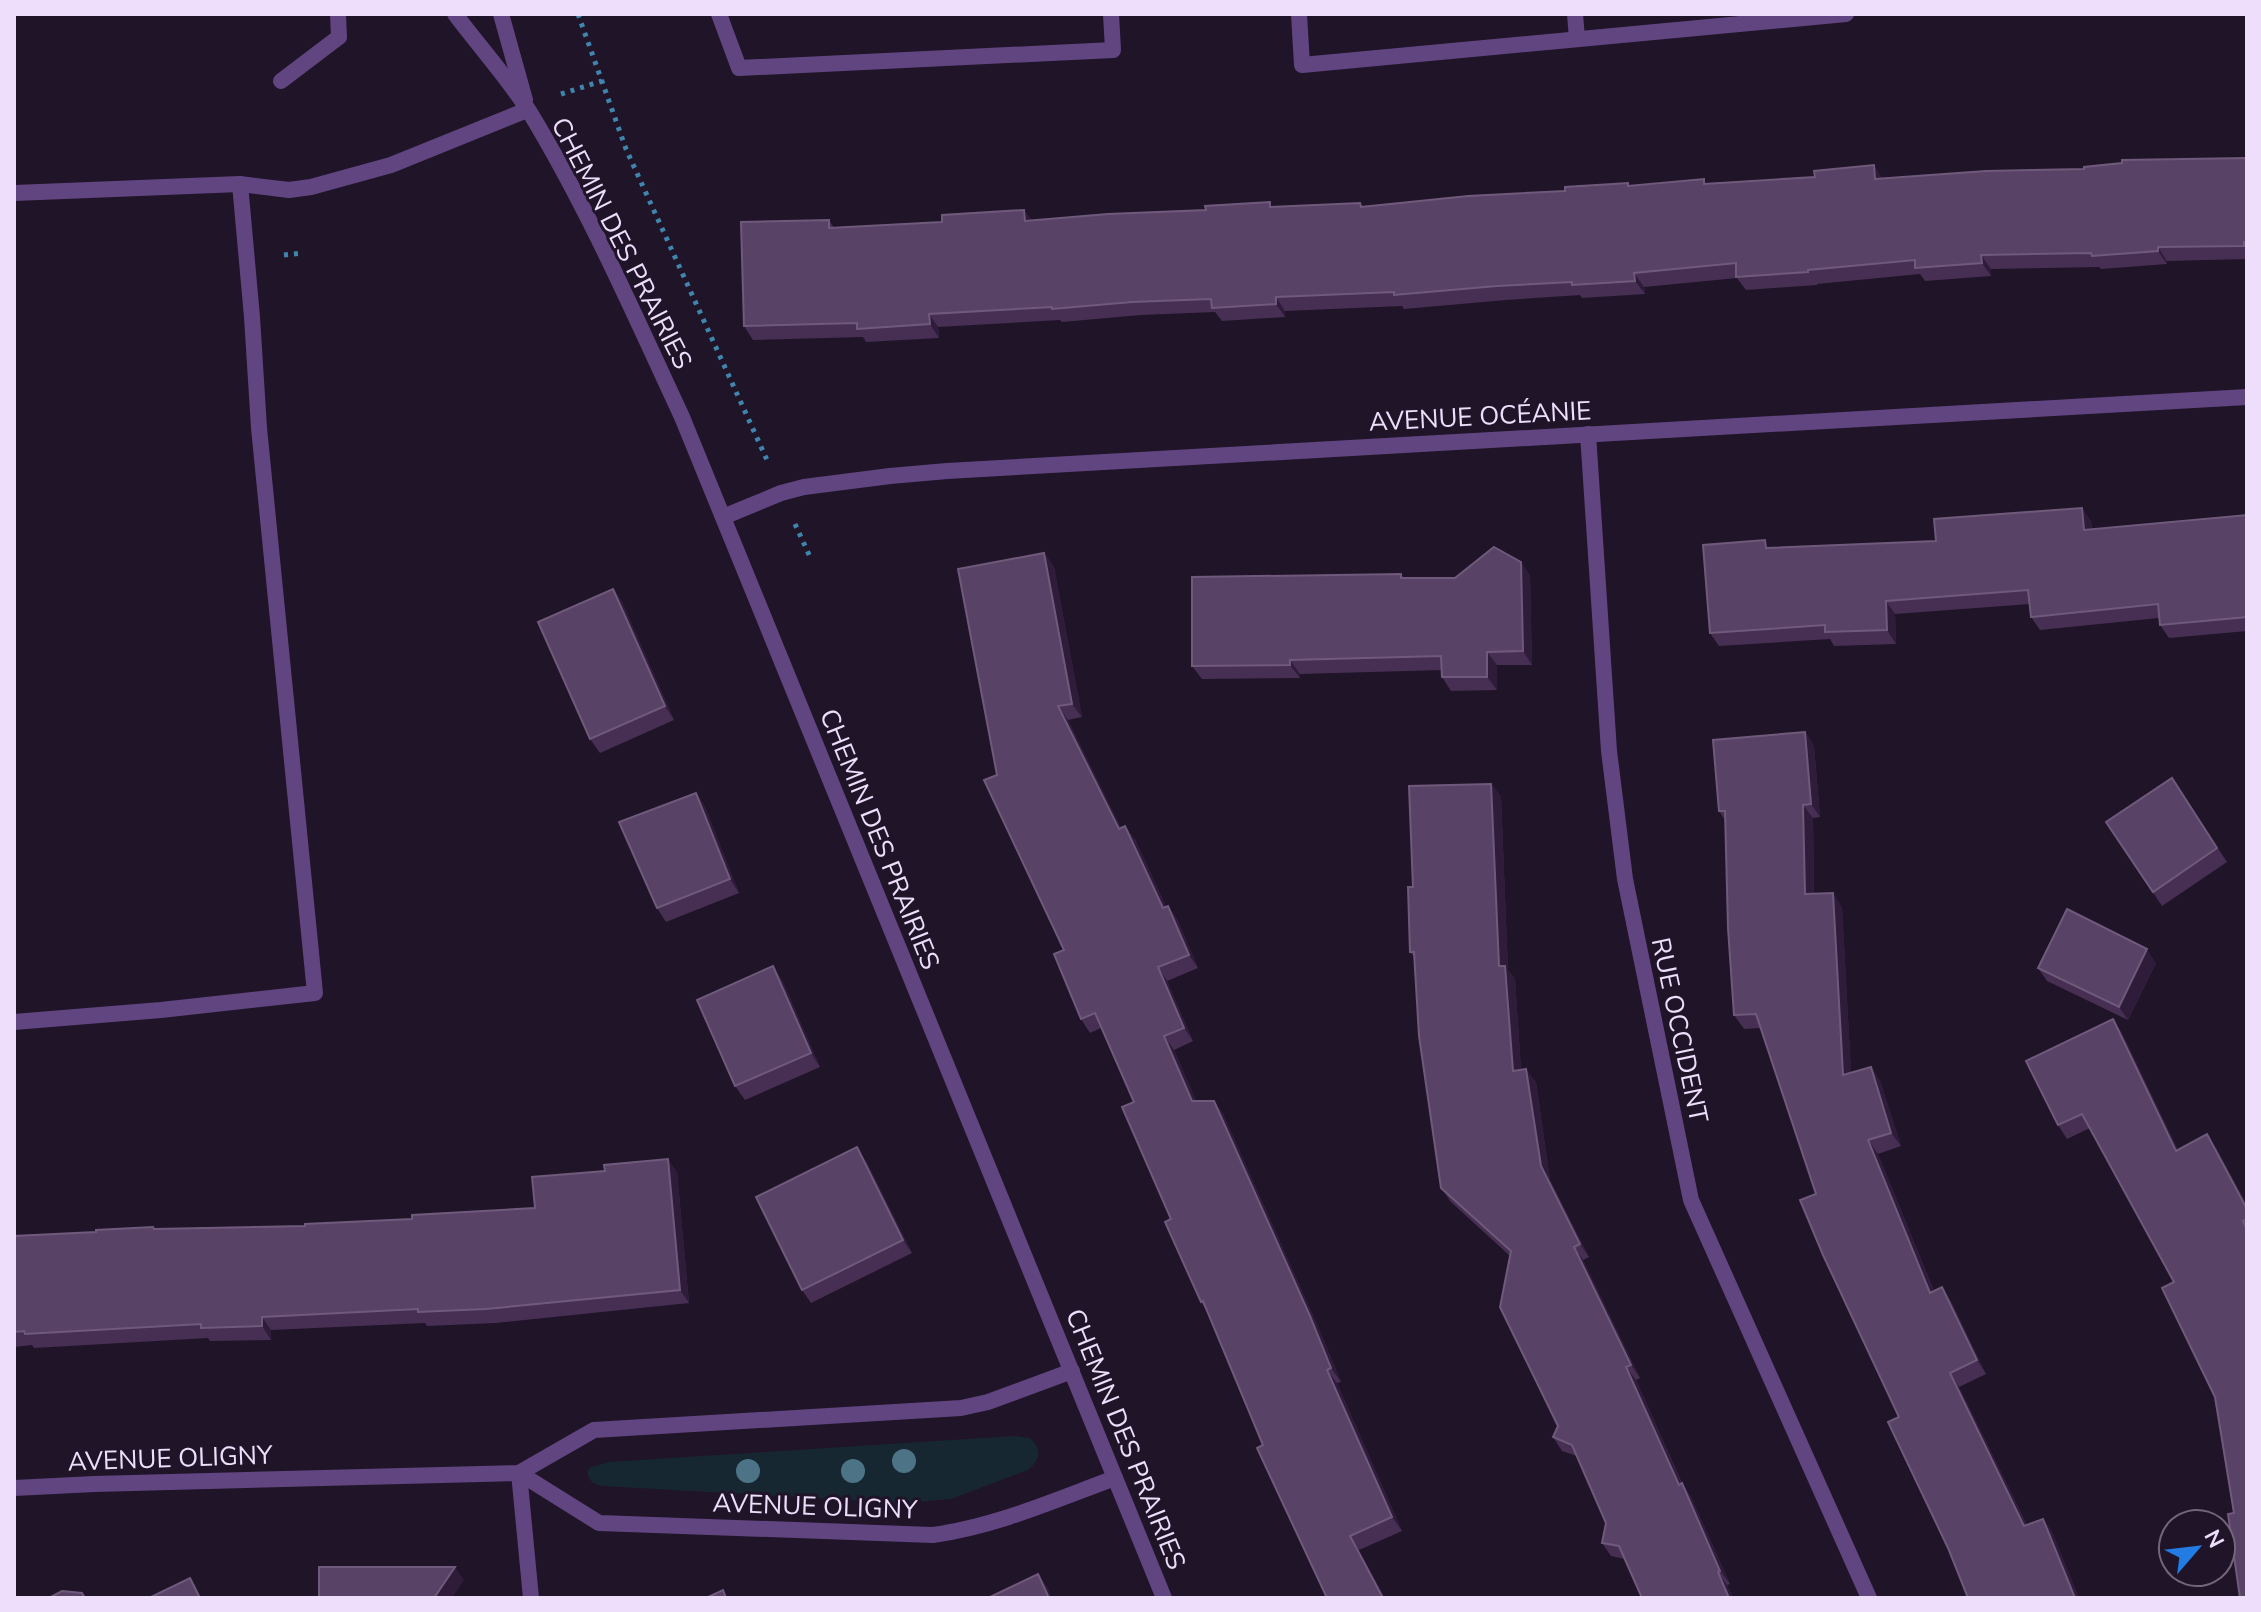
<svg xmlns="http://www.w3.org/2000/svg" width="2261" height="1612" viewBox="0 0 2261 1612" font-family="'Nunito Sans',sans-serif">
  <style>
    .green { fill: #172731 }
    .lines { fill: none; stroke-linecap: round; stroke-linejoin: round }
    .path { stroke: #4085ad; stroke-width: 5; stroke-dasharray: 4 6; stroke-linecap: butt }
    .service { stroke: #614581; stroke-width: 16 }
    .minor { stroke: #614581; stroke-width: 16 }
    .tertiary { stroke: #614581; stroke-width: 16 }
    .tree { fill: #4d7386 }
    .wall { fill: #462f53 }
    .shaded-wall { fill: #2f1c3a }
    .building { fill: #584265; stroke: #6f5a7c; stroke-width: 2 }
    .labels { text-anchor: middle; stroke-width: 6; stroke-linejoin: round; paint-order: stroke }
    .street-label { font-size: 26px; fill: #eedefb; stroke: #201428 }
  </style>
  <rect width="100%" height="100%" fill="#201428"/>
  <path class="green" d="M1013 1436 1030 1438C1042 1451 1041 1458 1028 1470L951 1499 905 1503 602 1486C593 1484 589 1481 587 1472L591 1467 609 1462Z"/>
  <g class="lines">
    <g class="path">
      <path d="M578 14 626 149 767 460"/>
      <path d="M561 94 602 81"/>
      <path d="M284 255 303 253"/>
      <path d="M795 524 811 559"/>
    </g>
    <g class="service">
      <path d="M719 14 739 68 1113 50 1111 14"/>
      <path d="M1299 14 1302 65 1846 14"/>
      <path d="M1575 14 1577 39"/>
      <path d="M281 81 339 37 338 14"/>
      <path d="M14 193 240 184 289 190 311 187 391 165 527 110"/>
      <path d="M14 1022 161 1010 315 993 259 428 252 317 240 184"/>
    </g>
    <g class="minor">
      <path d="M1588 434 1609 751 1625 879 1691 1200 1869 1598"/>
      <path d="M519 1473 599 1523 933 1535C997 1526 1055 1500 1115 1478"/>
      <path d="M519 1473 531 1598"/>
      <path d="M14 1488 94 1484 519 1473 594 1430 961 1408 988 1402 1072 1371"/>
    </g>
    <g class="tertiary">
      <path d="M455 14C479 46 507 77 529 111 588 208 634 314 682 417L1164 1598"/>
      <path d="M501 14 525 100"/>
      <path d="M723 517 781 493 804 487 890 476 947 471 2247 397"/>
    </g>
  </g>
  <g class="tree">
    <circle cx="904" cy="1461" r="12"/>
    <circle cx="748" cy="1471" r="12"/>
    <circle cx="853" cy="1471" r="12"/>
  </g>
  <g class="wall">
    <path d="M2247 158V259L2167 261V264L2101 269 2099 267 1991 269V276L1925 281 1920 274 1817 284V285L1746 290 1737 278 1644 287 1645 294 1582 298 1580 295 1506 300 1404 309 1402 306 1285 311V317L1222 321 1215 312 1141 315 1062 322 1060 320 938 327 939 338 866 342 863 337 753 340 744 326 829 220 834 228 942 222 1024 210 1031 220 1360 203 1363 206 1630 186 1883 179 2084 169Z"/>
    <path d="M2247 515V631L2169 638 2160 625 2159 618 2040 630 2031 617 2030 604 1895 614 1896 644 1834 646 1830 639 1719 646 1710 633 1770 548 1936 541 2091 521 2092 529Z"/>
    <path d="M1044 553 1054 567 1082 717 1068 720 1121 828 1135 839 1166 907 1168 906 1177 919 1198 968 1167 981 1193 1041 1174 1050 1196 1101H1214L1223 1114 1319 1329 1341 1382 1337 1383 1402 1531 1359 1550 1263 1445 1207 1311 1201 1302 1171 1219 1134 1102 1101 1028 1090 1033 1081 1019 1064 950 997 775Z"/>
    <path d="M1521 562 1530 576 1532 665H1497V690L1451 691 1442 677V670L1300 674V678L1202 679 1192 666 1401 574 1404 578H1455Z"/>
    <path d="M613 589 622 602 674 720 600 753 590 739Z"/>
    <path d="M1805 732 1814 746 1820 817 1813 818 1814 894 1842 907 1851 1073 1871 1067 1880 1081 1901 1146 1878 1154 1934 1291 1951 1301 1986 1374 1959 1387 2027 1525 2043 1519 2052 1532 2079 1598 1899 1417 1816 1194 1761 1028 1744 1029 1734 1015 1725 820 1719 811Z"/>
    <path d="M1491 784 1501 797 1508 970 1515 979 1521 1070 1536 1082 1550 1180 1589 1257 1583 1260 1640 1378 1636 1380 1682 1483 1691 1497 1730 1584 1727 1585 1733 1598H1642L1625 1559 1611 1556 1602 1543 1606 1523 1577 1456 1562 1451 1553 1437 1558 1426 1510 1256 1451 1202 1441 1188 1415 958 1410 952 1413 887Z"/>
    <path d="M2181 792 2227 862 2162 906 2106 822Z"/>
    <path d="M696 793 705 807 739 893 666 922 657 908Z"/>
    <path d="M2156 963 2128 1020 2047 981 2038 968Z"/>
    <path d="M782 980 820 1067 745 1100 735 1086Z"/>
    <path d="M2113 1019 2122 1033 2178 1150 2216 1148 2247 1205V1598L2215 1397 2174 1282 2090 1128 2067 1139 2058 1125Z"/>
    <path d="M866 1161 912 1253 811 1303 802 1290Z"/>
    <path d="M677 1172 689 1303 495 1323 427 1326 425 1323 271 1330V1340L210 1341 208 1338 34 1348 32 1345 14 1347V1236L155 1229 305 1226 412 1219 535 1208Z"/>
  </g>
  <g class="shaded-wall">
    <path d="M1874 165 1883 179H1875Z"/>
    <path d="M1024 210 1034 223 1025 221Z"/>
    <path d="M2158 247 2167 261V264L2158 251Z"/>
    <path d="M1981 255 1991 269V276L1982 263Z"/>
    <path d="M1634 273 1644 287 1645 294 1635 281Z"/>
    <path d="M1276 297 1285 311V317L1276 304Z"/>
    <path d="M929 314 938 327 939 338 930 324Z"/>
    <path d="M2082 508 2091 521 2093 543 2084 530Z"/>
    <path d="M1044 553 1054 567 1082 717 1072 704Z"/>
    <path d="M1521 562 1530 576 1532 665 1523 651Z"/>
    <path d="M613 589 622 602 674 720 665 706Z"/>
    <path d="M1886 601 1895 614 1896 644 1887 630Z"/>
    <path d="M1487 652 1497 665V690L1487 677Z"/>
    <path d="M1290 660 1300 674V678L1290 665Z"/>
    <path d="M1058 706 1068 720 1128 842 1119 829Z"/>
    <path d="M1805 732 1814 746 1820 817 1811 804Z"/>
    <path d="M1491 784 1501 797 1508 970 1515 979 1522 1084 1513 1071 1499 966Z"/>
    <path d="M696 793 705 807 739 893 730 879Z"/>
    <path d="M1803 805 1813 818 1814 908 1805 894Z"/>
    <path d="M1125 826 1135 839 1173 921 1163 908Z"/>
    <path d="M1833 893 1842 907 1852 1089 1843 1075Z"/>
    <path d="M1168 906 1177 919 1198 968 1189 955Z"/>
    <path d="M2147 949 2156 963 2128 1020 2119 1007Z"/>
    <path d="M773 966 782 980 820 1067 811 1053Z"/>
    <path d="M1158 967 1167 981 1193 1041 1184 1028Z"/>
    <path d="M2113 1019 2122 1033 2185 1165 2176 1151Z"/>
    <path d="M1164 1036 1174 1050 1202 1114 1192 1101Z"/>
    <path d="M1871 1067 1880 1081 1901 1146 1891 1133Z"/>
    <path d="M1526 1069 1536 1082 1550 1180 1589 1257 1580 1244 1541 1166Z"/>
    <path d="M1214 1101 1223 1114 1319 1329 1341 1382 1331 1368Z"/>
    <path d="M2207 1134 2216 1148 2247 1205V1209Z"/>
    <path d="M1868 1140 1878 1154 1940 1306 1930 1293Z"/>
    <path d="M857 1147 866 1161 912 1253 903 1240Z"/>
    <path d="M668 1159 677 1172 689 1303 680 1290Z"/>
    <path d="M1574 1247 1583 1260 1640 1378 1631 1365Z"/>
    <path d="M1942 1287 1951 1301 1986 1374 1977 1360Z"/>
    <path d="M262 1317 271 1330V1340L262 1326Z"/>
    <path d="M1626 1367 1636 1380 1688 1498 1679 1485Z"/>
    <path d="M1327 1370 1337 1383 1402 1531 1392 1517Z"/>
    <path d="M1950 1373 1959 1387 2034 1540 2024 1526Z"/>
    <path d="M1682 1483 1691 1497 1730 1584 1720 1571Z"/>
    <path d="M2043 1519 2052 1532 2079 1598H2075Z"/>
    <path d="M1350 1536 1359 1550 1385 1598H1383Z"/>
    <path d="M455 1567 464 1580 452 1598H434Z"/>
    <path d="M1718 1572 1727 1585 1733 1598H1729Z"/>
    <path d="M1038 1574 1048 1588 1052 1598H1049Z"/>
  </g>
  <g class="building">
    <path d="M2247 158V242H2244V246L2158 247V251L2092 256 2091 253 1981 255 1982 263 1915 268V260L1808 270V272L1736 277V263L1634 273 1635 281 1572 285V282L1497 286 1394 295V292L1276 297V304L1212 308 1211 299 1132 302 1052 309V307L929 314 930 324 857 329V323L744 326 741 222 829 220V228L942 222V215L1024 210 1025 221 1108 214 1206 210 1205 206 1270 202V207L1360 203 1361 207 1468 196 1565 191V187L1628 183V186L1704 179V184L1815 177 1814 171 1874 165 1875 179 1986 171 2084 169V167L2122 163V160Z"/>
    <path d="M2082 508 2084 530 2247 515V617L2160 625 2158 604 2031 617 2028 590 1886 601 1887 630 1825 632V625L1710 633 1703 545 1765 540 1766 548 1936 541 1934 519Z"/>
    <path d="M1494 547 1521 562 1523 651 1487 652V677H1442L1441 656 1290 660V665L1192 666V577L1401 574V578H1455Z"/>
    <path d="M1044 553 1072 704 1058 706 1119 829 1125 826 1163 908 1168 906 1189 955 1158 967 1184 1028 1164 1036 1192 1101H1214L1310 1316 1331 1368 1327 1370 1392 1517 1350 1536 1383 1598H1327L1257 1448 1263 1445 1203 1301 1201 1302 1165 1222 1171 1219 1122 1107 1134 1102 1095 1013 1081 1019 1054 954 1064 950 984 780 997 775 958 569Z"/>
    <path d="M613 589 665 706 590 739 538 622Z"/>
    <path d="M1805 732 1811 804 1803 805 1805 894 1833 893 1843 1075 1871 1067 1891 1133 1868 1140 1930 1293 1942 1287 1977 1360 1950 1373 2024 1526 2043 1519 2075 1598H1968L1948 1548 1888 1422 1899 1417 1823 1255 1800 1200 1816 1194 1756 1014 1734 1015 1728 928 1725 811H1719L1713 740Z"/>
    <path d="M2172 778 2217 848 2153 892 2106 822Z"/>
    <path d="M1491 784 1499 966H1505L1513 1071 1526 1069 1541 1166 1580 1244 1574 1247 1631 1365 1626 1367 1679 1485 1682 1483 1720 1571 1718 1572 1729 1598H1642L1619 1546 1602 1543 1606 1523 1572 1445 1553 1437 1558 1426 1500 1307 1511 1251 1441 1188 1419 1036 1414 952H1410L1408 887H1413L1409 786Z"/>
    <path d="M696 793 730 879 657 908 619 822Z"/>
    <path d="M2067 909 2147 949 2119 1007 2038 968Z"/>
    <path d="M773 966 811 1053 735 1086 697 1000Z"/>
    <path d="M2113 1019 2176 1151 2207 1134 2247 1209V1219L2243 1221 2247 1230V1598H2240L2228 1514 2234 1513 2215 1397 2162 1288 2174 1282 2082 1114 2058 1125 2026 1061Z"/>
    <path d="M857 1147 903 1240 802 1290 756 1197Z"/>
    <path d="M668 1159 680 1290 486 1309 418 1312V1309L262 1317V1326L201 1328V1324L25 1334 24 1331 14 1332V1236L96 1232V1230L153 1227 154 1229 305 1226V1224L412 1219V1215L535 1208 532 1177 605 1171 604 1165Z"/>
    <path d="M319 1567H455L434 1598H319Z"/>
    <path d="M1038 1574 1049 1598H988Z"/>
    <path d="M190 1578 200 1598H149Z"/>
    <path d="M723 1590 726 1598H706Z"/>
    <path d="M62 1591 82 1593 85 1598H49Z"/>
  </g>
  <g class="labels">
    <g class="street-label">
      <text transform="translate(622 243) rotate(63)" y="9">CHEMIN DES PRAIRIES</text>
      <text transform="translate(1480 416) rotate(-3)" y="9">AVENUE OCÉANIE</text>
      <text transform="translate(880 839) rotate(68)" y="9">CHEMIN DES PRAIRIES</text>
      <text transform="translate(1680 1030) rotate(78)" y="9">RUE OCCIDENT</text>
      <text transform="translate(1126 1439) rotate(68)" y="9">CHEMIN DES PRAIRIES</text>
      <text transform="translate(170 1458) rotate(-2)" y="9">AVENUE OLIGNY</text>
      <text transform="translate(815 1506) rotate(2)" y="9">AVENUE OLIGNY</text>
    </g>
  </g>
  <rect width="2261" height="1612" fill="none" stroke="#eedefb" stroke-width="32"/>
  <g transform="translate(2197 1548) rotate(62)"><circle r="38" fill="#201428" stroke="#72657c" stroke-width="2"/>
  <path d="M0-6L14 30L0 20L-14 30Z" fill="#227ce3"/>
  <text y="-12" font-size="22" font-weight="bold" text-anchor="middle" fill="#eedefb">N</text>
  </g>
</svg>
